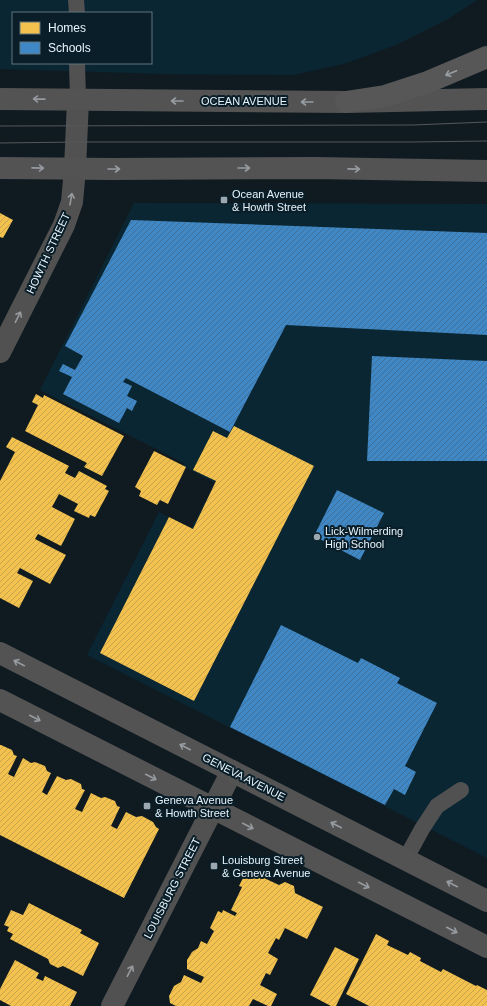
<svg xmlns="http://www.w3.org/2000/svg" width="487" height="1006" viewBox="0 0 487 1006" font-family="Helvetica,sans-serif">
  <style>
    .built { fill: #0b2633; fill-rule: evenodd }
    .homes { fill: url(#homes-hatch) }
    .schools { fill: url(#schools-hatch) }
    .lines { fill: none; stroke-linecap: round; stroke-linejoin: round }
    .lane { stroke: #525151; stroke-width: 16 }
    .street { stroke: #525151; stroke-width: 22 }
    .secondary { stroke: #535354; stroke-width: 22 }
    .highway { stroke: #575758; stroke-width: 22 }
    .tram { stroke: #54585c; stroke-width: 1 }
    .oneway { stroke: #989ea2 }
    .oneway2 { stroke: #969ba0 }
    .oneway3 { stroke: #969a9e }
    .poi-dot { fill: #9ca8af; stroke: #091e28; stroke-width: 1.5 }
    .labels { text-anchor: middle; stroke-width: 4; stroke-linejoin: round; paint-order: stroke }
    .street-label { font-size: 11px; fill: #e8f4fc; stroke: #091e28 }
    .poi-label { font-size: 11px; fill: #e8f4fc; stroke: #091e28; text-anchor: start }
  </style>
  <defs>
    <pattern id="homes-hatch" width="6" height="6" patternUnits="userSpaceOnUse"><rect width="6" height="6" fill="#f2c14e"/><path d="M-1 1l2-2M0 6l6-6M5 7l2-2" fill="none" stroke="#c7a34e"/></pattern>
    <pattern id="schools-hatch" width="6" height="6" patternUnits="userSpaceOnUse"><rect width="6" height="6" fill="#3f88c5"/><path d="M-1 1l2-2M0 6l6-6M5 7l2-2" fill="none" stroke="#426f95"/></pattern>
  </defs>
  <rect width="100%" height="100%" fill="#101b21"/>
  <g class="built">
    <path d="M0 0H477L448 19 396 45 344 64 293 75 163 74 0 69ZM13 13H151V63H13Z"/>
    <path d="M134 203 487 204V858L87 655 159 512 191 529 215 483 183 466 184 463 40 390Z"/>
  </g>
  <g class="homes">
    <path d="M0 213 13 220 3 238 0 237Z"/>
    <path d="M36 394 43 398 44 395 124 436 102 476 84 467 87 463 25 431 38 405 32 402Z"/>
    <path d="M234 426 314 466 194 701 100 653 169 517 193 529 216 481 193 470 213 431 227 438Z"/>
    <path d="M12 437 69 466 65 473 75 478 79 471 107 486 105 489 109 491 95 517 90 515 89 518 74 511 78 504 59 494 52 507 75 519 61 546 38 534 35 539 66 555 50 584 20 568 17 573 33 581 19 608 0 598V481L15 452 6 447Z"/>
    <path d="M154 451 186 467 168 504 160 500 157 505 139 496 141 491 135 487Z"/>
    <path d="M0 745H1L12 750 14 755 17 756 8 774 14 777 23 758 31 763 35 762 45 766 47 771 51 773 42 792 47 795 57 776 66 780 71 779 81 784 82 789 85 790 75 809 82 812 91 793 101 798 105 797 115 801 117 806 120 807 111 826 117 829 126 812 136 817 142 816 153 822 156 827 159 829 124 898 0 835Z"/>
    <path d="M247 870 279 885 285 882 294 886 295 893 323 907 307 939 285 928 279 940 276 938 268 953 278 959 270 975 266 973 260 985 277 994 271 1006H268L253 999 249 1006H176L170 1003 169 996 174 986 181 982 184 975 201 983 204 977 187 969V960L192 952 198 948 201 941 207 944 214 931 210 928 218 911 222 913 223 910 235 916 237 913 231 910 242 887 239 886Z"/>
    <path d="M29 903 82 930 80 933 99 943 83 976 63 966 58 968 50 964 48 959 10 939 13 934 7 931 9 927 4 925 11 910 23 915Z"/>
    <path d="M376 934 389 941 387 945 408 955 410 952 421 958 420 961 441 972 443 969 476 986 477 985 487 990V1006H369L346 994Z"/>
    <path d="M335 947 359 959 336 1006H331L310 995Z"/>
    <path d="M15 960 39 973 36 978 43 981 45 976 77 992 70 1006H11L0 1000V989Z"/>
  </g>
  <g class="schools">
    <path d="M131 220 487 233V335L286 325 230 432 126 378 123 382 132 386 127 396 137 401 132 411 127 408 119 423 63 394 72 377 59 371 63 364 75 370 83 356 65 346Z"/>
    <path d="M372 356 487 361V461H367Z"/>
    <path d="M337 490 384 513 360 560 314 536Z"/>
    <path d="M281 625 358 663 361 658 400 678 397 683 437 703 405 766 416 772 405 795 394 789 385 805 230 727Z"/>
  </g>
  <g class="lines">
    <g class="lane">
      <path d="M76 0 77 13"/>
      <path d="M77 63 78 100"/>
      <path d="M405 860 422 829 437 806 461 790"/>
    </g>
    <g class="street">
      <path d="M0 352 64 225 72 202 75 169 78 100"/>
      <path d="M112 1006 232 771"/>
    </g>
    <g class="secondary">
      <path d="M0 99 346 102 487 99"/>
      <path d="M0 168 112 169 315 168 487 171"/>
      <path d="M0 653 487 901"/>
      <path d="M0 700 487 947"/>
    </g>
    <path class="highway" d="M346 102 385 96 428 82 487 57"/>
    <g class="tram">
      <path d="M0 126 413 125 487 122"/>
      <path d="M0 143 77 142H413L487 141"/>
    </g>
  </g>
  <defs><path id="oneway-shaft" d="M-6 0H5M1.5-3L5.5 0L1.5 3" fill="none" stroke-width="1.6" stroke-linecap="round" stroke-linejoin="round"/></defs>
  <use class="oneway" href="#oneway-shaft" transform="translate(451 73) rotate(157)"/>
  <g class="oneway2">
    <use href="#oneway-shaft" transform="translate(39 99) rotate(-179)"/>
    <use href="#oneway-shaft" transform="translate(177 101) rotate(-180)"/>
    <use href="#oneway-shaft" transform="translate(307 102) rotate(-180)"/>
    <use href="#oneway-shaft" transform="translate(38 168) rotate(1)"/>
    <use href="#oneway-shaft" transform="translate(244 168)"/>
    <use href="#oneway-shaft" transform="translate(114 169)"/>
    <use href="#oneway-shaft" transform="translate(354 169) rotate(1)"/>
    <use href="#oneway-shaft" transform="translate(19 663) rotate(-153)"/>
    <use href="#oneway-shaft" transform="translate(35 718) rotate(27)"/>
    <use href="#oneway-shaft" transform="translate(185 747) rotate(-153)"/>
    <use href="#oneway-shaft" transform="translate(151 777) rotate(27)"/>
    <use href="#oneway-shaft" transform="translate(336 825) rotate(-153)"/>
    <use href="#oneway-shaft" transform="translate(248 826) rotate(27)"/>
    <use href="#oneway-shaft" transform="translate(452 884) rotate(-153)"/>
    <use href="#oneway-shaft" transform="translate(364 885) rotate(27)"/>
    <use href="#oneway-shaft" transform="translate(452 930) rotate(27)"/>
  </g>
  <g class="oneway3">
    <use href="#oneway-shaft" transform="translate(71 199) rotate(-80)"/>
    <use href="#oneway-shaft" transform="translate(18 317) rotate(-63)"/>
    <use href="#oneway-shaft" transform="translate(130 971) rotate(-63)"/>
  </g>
  <g class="poi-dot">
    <rect x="220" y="196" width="8" height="8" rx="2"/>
    <circle cx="317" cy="537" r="4"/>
    <rect x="143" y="802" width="8" height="8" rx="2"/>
    <rect x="210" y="862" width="8" height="8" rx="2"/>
  </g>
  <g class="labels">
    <g class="street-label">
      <text x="244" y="105">OCEAN AVENUE</text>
      <text transform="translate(48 253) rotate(-65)" y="4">HOWTH STREET</text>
      <text transform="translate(244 777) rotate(27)" y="4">GENEVA AVENUE</text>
      <text transform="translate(172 888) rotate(-63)" y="4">LOUISBURG STREET</text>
    </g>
    <g class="poi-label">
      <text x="232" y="198">Ocean Avenue<tspan x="232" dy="13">&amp; Howth Street</tspan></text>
      <text x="325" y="535">Lick-Wilmerding<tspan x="325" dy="13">High School</tspan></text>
      <text x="155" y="804">Geneva Avenue<tspan x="155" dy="13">&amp; Howth Street</tspan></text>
      <text x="222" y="864">Louisburg Street<tspan x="222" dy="13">&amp; Geneva Avenue</tspan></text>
    </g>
  </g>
  <rect x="12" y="12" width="140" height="52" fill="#091e28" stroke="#62747d"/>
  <rect x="20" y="22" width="20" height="12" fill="#f2c14e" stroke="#62747d"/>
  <text x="48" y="32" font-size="12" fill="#e8f4fc">Homes</text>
  <rect x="20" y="42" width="20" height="12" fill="#3f88c5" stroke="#62747d"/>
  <text x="48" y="52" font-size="12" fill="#e8f4fc">Schools</text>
</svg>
